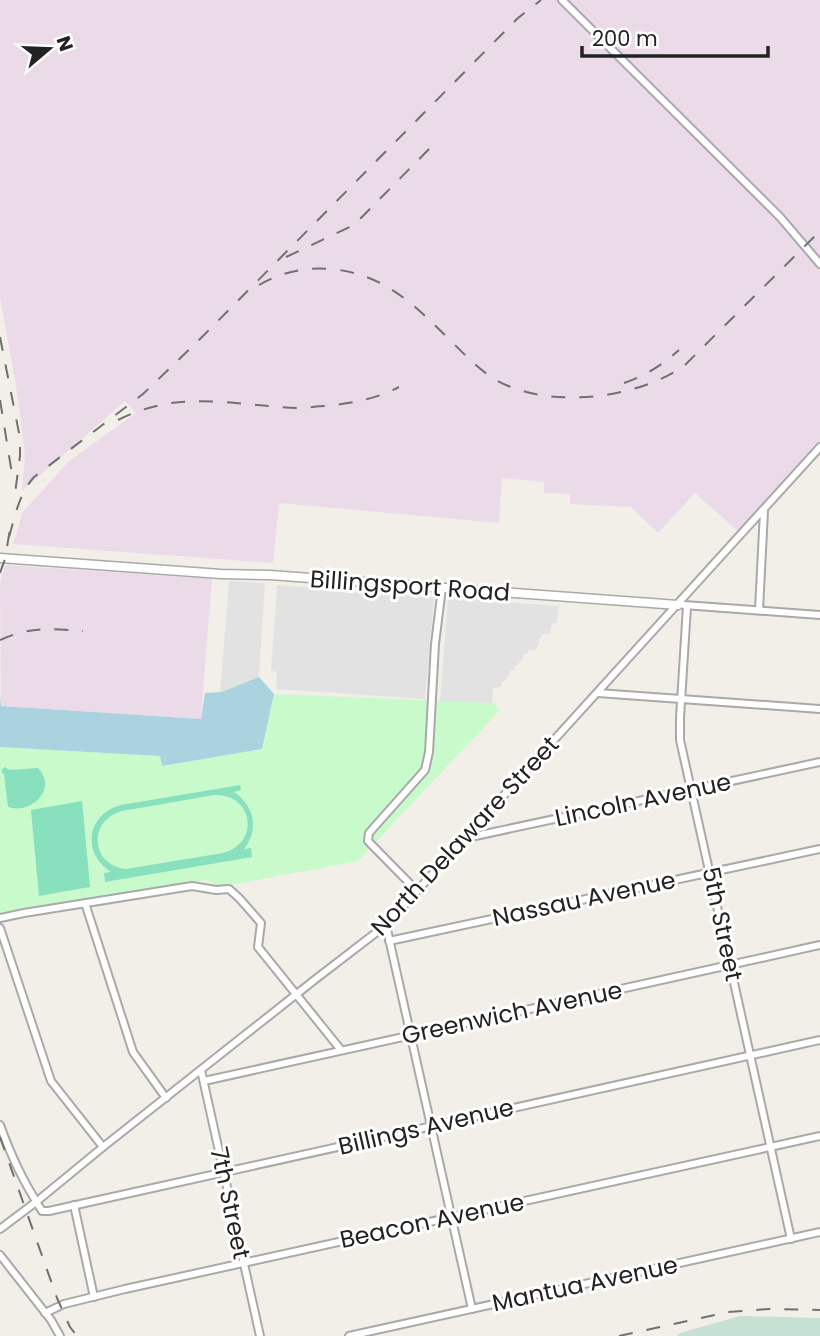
<svg xmlns="http://www.w3.org/2000/svg" width="820" height="1336" viewBox="0 0 820 1336" font-family="Poppins,sans-serif">
  <style>
    .industrial { fill: #ebdbe8 }
    .wetland { fill: #c6e0d4 }
    .park { fill: #c8facc }
    .pitch { fill: #88e0be; fill-rule: evenodd }
    .parking { fill: #e2e2e2 }
    .water { fill: #aad3df }
    .lines { fill: none; stroke-linecap: round; stroke-linejoin: round }
    .minor-casing { stroke: #a9a9a9; stroke-width: 10 }
    .tertiary-casing { stroke: #a9a9a9; stroke-width: 11 }
    .minor { stroke: #fff; stroke-width: 6 }
    .tertiary { stroke: #fff; stroke-width: 8 }
    .rail { stroke: #707070; stroke-width: 2; stroke-dasharray: 14 14; stroke-linecap: butt }
    .labels { text-anchor: middle; stroke-width: 6; stroke-linejoin: round; paint-order: stroke }
    .street-label { font-size: 24px; fill: #222; stroke: #fff }
  </style>
  <rect width="100%" height="100%" fill="#f2efe9"/>
  <g class="industrial">
    <path d="M0 0H820V449L742 535 695 493 658 533 631 507 570 504V494L544 493V482L502 478 499 523 279 503 273 563 13 544 23 512 69 461 136 413 125 401 22 491 25 453 15 379 0 298Z"/>
    <path d="M5 565 212 579 201 719 1 706 0 584Z"/>
  </g>
  <path class="wetland" d="M740 1316 820 1318V1336H677L680 1333Z"/>
  <path class="park" d="M274 694 495 703 499 711 358 861 220 887 206 880 0 918V747L160 756 162 766 262 749Z"/>
  <g class="pitch">
    <path d="M5 767 9 770 38 768C58 788 32 815 8 807L4 774 2 773V769Z"/>
    <path d="M240 785 241 790 234 792C255 806 259 830 244 849L251 848 252 857 105 882 104 873 111 872C81 853 87 814 121 805ZM214 795C253 793 261 843 223 853L126 869C90 865 88 820 122 811Z"/>
    <path d="M82 801 90 887 39 896 31 810Z"/>
  </g>
  <g class="parking">
    <path d="M229 581 265 583 259 677 220 692Z"/>
    <path d="M277 585 434 597 425 699 276 689 277 672 271 671Z"/>
    <path d="M448 598 559 606 557 623H553L549 634H542L541 638 539 639V644L535 650H529L527 654H523V659L515 667 514 670 510 671 509 675 505 681 501 682V687L493 688 492 703 440 701Z"/>
  </g>
  <path class="water" d="M259 677 274 694 262 749 162 766 160 756 0 747V694L1 706 201 719 205 693 221 692Z"/>
  <g class="lines">
    <g class="minor-casing">
      <g id="minor">
        <path d="M562 0 780 217 820 264"/>
        <path d="M684 605 820 615"/>
        <path d="M687 606 680 718V740L791 1239"/>
        <path d="M759 610 764 511"/>
        <path d="M598 693 820 709"/>
        <path d="M466 838 820 762"/>
        <path d="M417 891 368 841 369 833 425 770 429 752 435 644 442 588"/>
        <path d="M85 903 133 1052 166 1098"/>
        <path d="M0 918 24 913 192 886 216 890 229 889 239 898 261 923 258 947 341 1050"/>
        <path d="M386 925 472 1309"/>
        <path d="M0 928 51 1081 103 1147"/>
        <path d="M389 941 820 849"/>
        <path d="M201 1070 260 1336"/>
        <path d="M204 1081 820 945"/>
        <path d="M0 1125C12 1158 23 1181 42 1211H49L820 1040"/>
        <path d="M74 1205 94 1297"/>
        <path d="M0 1229 36 1202 103 1147 317 978 386 925 820 447"/>
        <path d="M0 1255 51 1320 60 1336"/>
        <path d="M45 1313 64 1304 125 1289 820 1136"/>
        <path d="M349 1336 820 1232"/>
      </g>
    </g>
    <g class="tertiary-casing">
      <path id="tertiary" d="M0 558 221 574 270 575 678 605"/>
    </g>
    <use href="#minor" class="minor"/>
    <use href="#tertiary" class="tertiary"/>
    <g class="rail">
      <path d="M286 257 354 225 439 139"/>
      <path d="M259 285C281 272 305 267 331 269 387 274 417 308 455 345 468 358 481 371 496 380 549 410 638 399 685 365L820 231"/>
      <path d="M0 337 20 438V456L14 501"/>
      <path d="M624 383C645 376 662 365 679 350"/>
      <path d="M0 400 12 474"/>
      <path d="M118 420C181 388 234 406 299 408 308 408 317 406 326 406 353 403 376 399 399 387"/>
      <path d="M9 537C15 516 19 494 34 477L143 394 200 339 518 18 541 0"/>
      <path d="M0 573 5 559 10 529"/>
      <path d="M0 640C31 626 50 629 83 631"/>
      <path d="M0 1137 57 1298 70 1327 77 1336"/>
      <path d="M619 1336 728 1312 769 1309 820 1310"/>
    </g>
  </g>
  <g class="labels">
    <g class="street-label">
      <text transform="translate(410 586) rotate(4)" y="8">Billingsport Road</text>
      <text transform="translate(643 800) rotate(-12)" y="8">Lincoln Avenue</text>
      <text transform="translate(465 836) rotate(-47)" y="8">North Delaware Street</text>
      <text transform="translate(584 899) rotate(-12)" y="8">Nassau Avenue</text>
      <text transform="translate(722 924) rotate(78)" y="8">5th Street</text>
      <text transform="translate(512 1013) rotate(-12)" y="8">Greenwich Avenue</text>
      <text transform="translate(426 1127) rotate(-13)" y="8">Billings Avenue</text>
      <text transform="translate(230 1203) rotate(78)" y="8">7th Street</text>
      <text transform="translate(432 1221) rotate(-12)" y="8">Beacon Avenue</text>
      <text transform="translate(585 1284) rotate(-12)" y="8">Mantua Avenue</text>
    </g>
  </g>
  <g transform="translate(49 49) rotate(71)" stroke="#ffffff" stroke-width="5" paint-order="stroke">
  <path d="M0-5L12 26L0 18L-12 26Z" fill="#222222"/>
  <text y="-10" font-size="19" font-weight="bold" text-anchor="middle" fill="#222222">N</text>
  </g>
  <path d="M582 46v10h186v-10" fill="none" stroke="#222222" stroke-width="3.5"/>
  <text x="592" y="46" font-size="21" fill="#222222" stroke="#ffffff" stroke-width="5" paint-order="stroke">200 m</text>
</svg>
